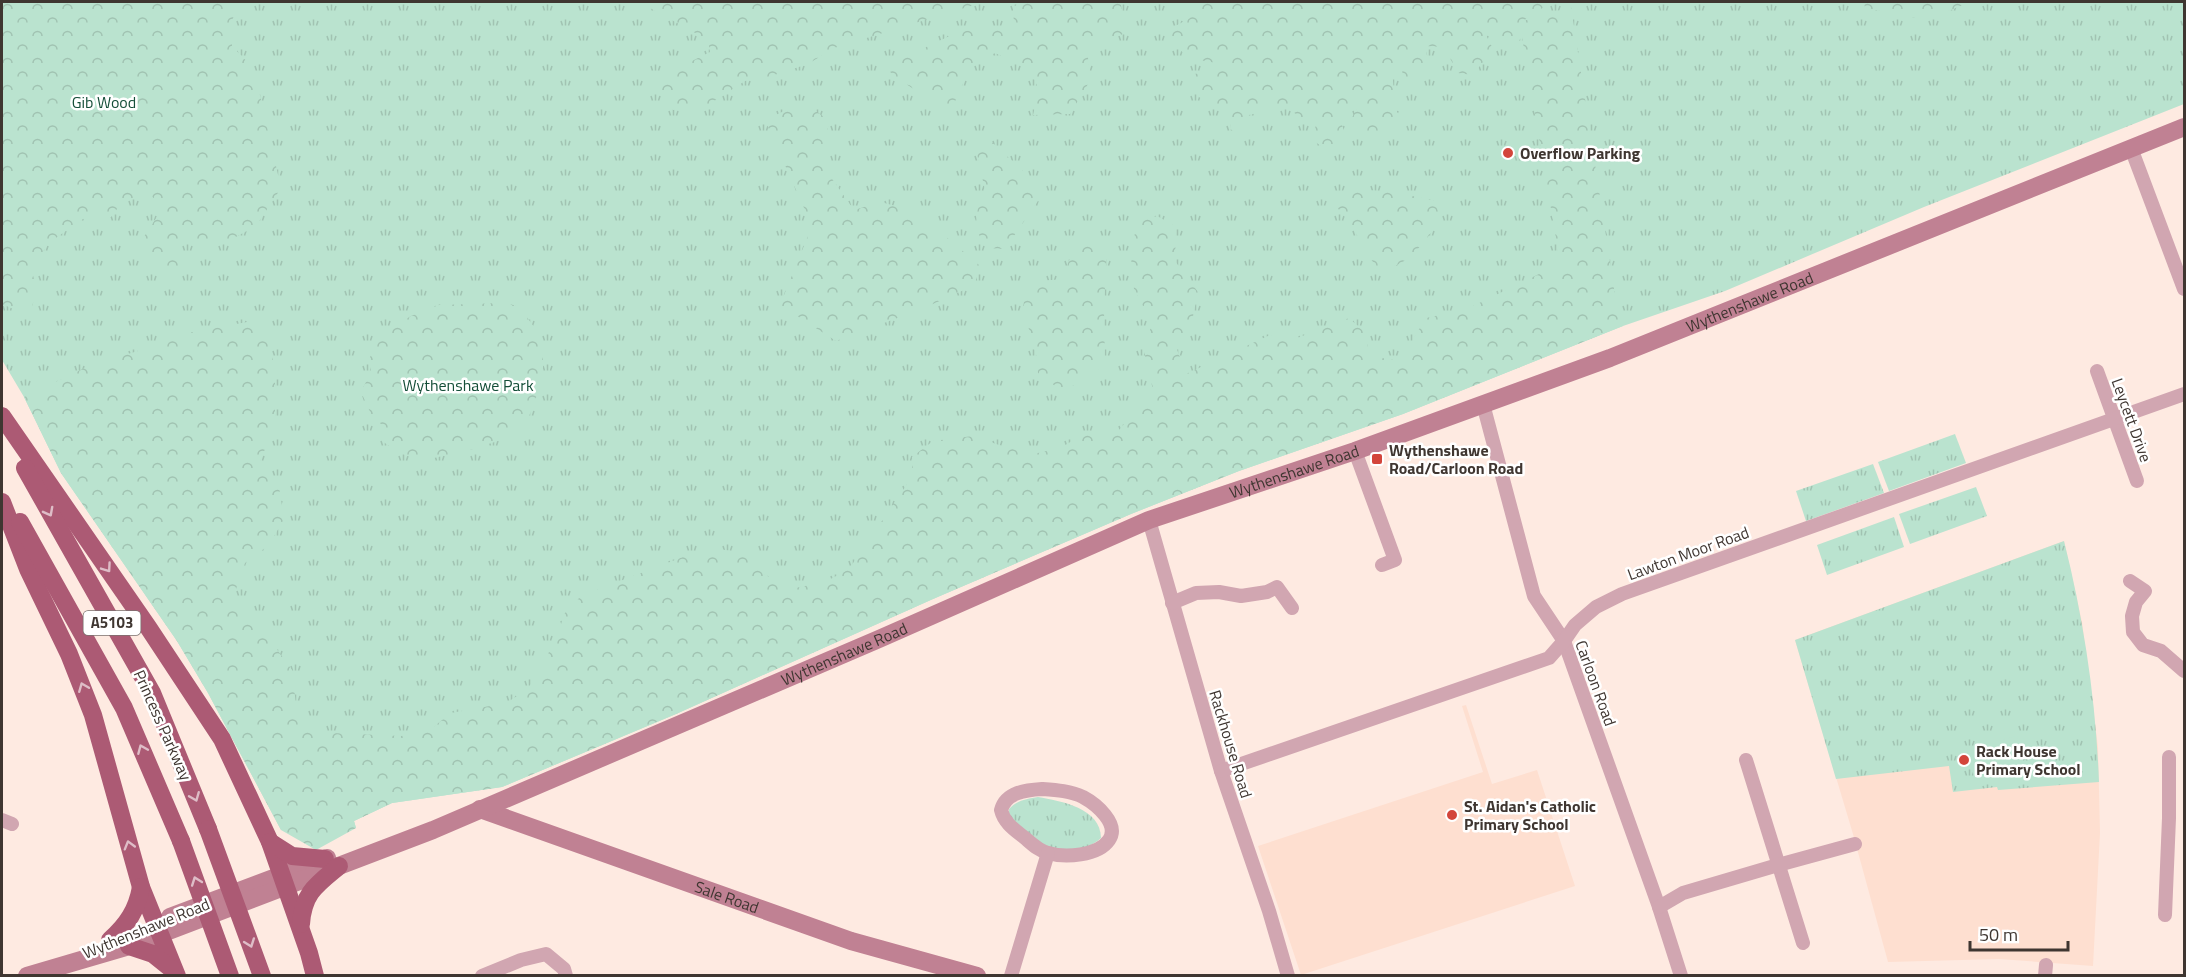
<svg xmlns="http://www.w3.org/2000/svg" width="2186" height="977" viewBox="0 0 2186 977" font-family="'Titillium Web',sans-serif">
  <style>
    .built { fill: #fedfd0 }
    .grass { fill: url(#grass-tufts) }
    .forest { fill: url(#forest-crowns) }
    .pitch { fill: #bae3cf }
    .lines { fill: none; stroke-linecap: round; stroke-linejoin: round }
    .minor { stroke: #d1a6b1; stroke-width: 14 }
    .secondary { stroke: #c08193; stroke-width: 18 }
    .trunk { stroke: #ac5a74; stroke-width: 18 }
    .trunk-bridge { stroke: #ac5a74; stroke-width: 18 }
    .oneway { stroke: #debdc7 }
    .poi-dot { fill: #d3453b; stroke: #fff; stroke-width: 2 }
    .labels { text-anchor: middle; stroke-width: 5; stroke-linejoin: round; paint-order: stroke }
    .shield { fill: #fff; stroke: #79726f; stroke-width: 1.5 }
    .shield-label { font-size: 15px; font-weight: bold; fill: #3f3631 }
    .park-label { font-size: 16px; fill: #144e38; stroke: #fff }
    .poi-label { font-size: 16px; font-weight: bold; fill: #3f3631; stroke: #fff; text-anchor: start }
    .street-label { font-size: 16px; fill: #3f3631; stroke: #fff }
  </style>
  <defs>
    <pattern id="grass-tufts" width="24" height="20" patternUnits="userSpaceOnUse" patternTransform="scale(1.5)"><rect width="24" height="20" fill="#bae3cf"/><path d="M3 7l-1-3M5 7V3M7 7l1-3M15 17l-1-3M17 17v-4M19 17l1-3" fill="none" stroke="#a1c3b2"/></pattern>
    <pattern id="forest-crowns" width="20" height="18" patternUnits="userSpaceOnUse" patternTransform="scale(1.5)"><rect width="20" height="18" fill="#bae3cf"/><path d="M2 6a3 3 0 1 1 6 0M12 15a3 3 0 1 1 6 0" fill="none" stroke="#a1c3b2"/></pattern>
  </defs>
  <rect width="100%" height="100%" fill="#feeae1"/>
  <g class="built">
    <path d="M2064 541 2082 622 2098 747 2100 833 2093 966 1999 959 1888 962 1853 834 1795 640Z"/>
    <path d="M1466 705 1492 784 1537 770 1575 886 1301 975 1258 846 1483 772 1462 706Z"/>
  </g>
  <g class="grass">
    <path d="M2 2H2184V104L1924 207 1725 291 1623 326 1403 414 1239 471 1131 514 933 599 676 714 502 787 392 803 354 821 356 828 281 830 208 693 177 641 61 473 24 397 2 360Z"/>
    <path d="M1955 434 1966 463 1889 491 1878 462Z"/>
    <path d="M1873 464 1884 493 1806 521 1796 491Z"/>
    <path d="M1976 487 1987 516 1910 544 1899 514Z"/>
    <path d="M1894 517 1904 547 1827 575 1817 545Z"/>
    <path d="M2064 541C2084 620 2096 701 2099 782L1998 790 1997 787 1953 792 1949 766 1836 779 1795 640Z"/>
    <path d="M1038 797C1061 801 1101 808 1101 838 1085 854 1052 852 1034 839 1025 833 1017 824 1009 816V809C1017 800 1027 799 1038 797Z"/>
  </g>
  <g class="forest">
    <path d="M2 2H242L232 20V46L254 69 281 188 256 226 221 245 182 237 180 269 155 270 136 249 162 209 151 195 123 201 111 217 83 219 50 242 31 268 37 290 29 316 2 304Z"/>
    <path d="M639 2H984L834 48 808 64 768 77 745 81 708 105 673 110 656 79 710 52 708 40Z"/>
    <path d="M1022 2H1121L1123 34 1090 47 1088 59 1091 79 1070 114 1033 115 1039 91 1031 70 995 53 970 67 950 113 900 80 884 67 958 32 1014 24 1013 7Z"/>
    <path d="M1184 2H1544V7L1523 21 1571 7 1615 295 1623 326 1403 414 1239 471 1131 514 933 599 676 714 502 787 392 803 354 821 356 828 316 850 281 830 208 693 177 641 61 473 24 397 93 364 138 351 177 335 247 322 270 339 275 375V424L259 464 279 487 284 519 269 545 245 563 235 592 240 611 273 644 292 670 297 714 309 732 401 736 427 732 451 713 506 703 528 689 557 638 564 614 581 596 709 547 747 554 764 574 790 589 825 582 849 569 912 477V457L933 441 973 436 1005 447 1034 454 1062 447 1085 433 1119 430 1153 390 1144 351 1152 323 1134 289 1130 247 1142 215 1159 217 1176 227 1175 261 1198 292 1192 321 1175 344 1186 374 1270 335 1292 340 1349 318 1368 335 1367 353 1389 360 1413 358V339L1426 318 1467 309 1539 274H1562L1522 37 1510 51 1485 33 1493 49 1473 75 1458 73 1444 47 1425 46 1430 70 1408 89C1401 78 1401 70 1405 58L1396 57 1392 69 1394 93 1386 98 1405 122H1398L1391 135 1378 142 1347 127 1357 108 1353 103 1336 108 1348 142 1329 151 1312 140 1318 117 1302 119 1282 103 1267 111 1249 115 1241 135 1230 129 1232 114 1221 111 1199 97 1194 74 1226 70 1222 64C1190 58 1183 61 1168 30L1190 18Z"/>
    <path d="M1864 2H1970L1927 20 1865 8Z"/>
    <path d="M803 102 830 121 818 159 854 210 881 202 917 212 979 265 975 285 924 308 836 341 780 305 812 226 765 120Z"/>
    <path d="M992 142 1027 175 1042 195 1005 249 988 248C971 231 975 209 985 190L977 154Z"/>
    <path d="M1345 188 1399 193 1435 201 1441 221C1421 243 1411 267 1379 269L1368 256 1351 224 1335 205Z"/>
    <path d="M1107 241 1104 310 1105 365 1063 392 1038 373 1037 358 1023 308 1027 282 1064 279 1068 263 1076 245Z"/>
    <path d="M501 303 519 306 534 327 543 351V379L525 427 507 438 473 449 421 461 398 452 382 441 381 424 371 414 361 392 371 372 369 359 383 333 411 316 439 305Z"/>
  </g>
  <path class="pitch" d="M2017 736 2024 765 1974 777 1967 748Z"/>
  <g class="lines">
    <g class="minor">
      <path d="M2131 148 2184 289"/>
      <path d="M2097 371 2137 481"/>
      <path d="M1483 404 1534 596 1564 641 1659 907 1681 976"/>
      <path d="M1355 451 1395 560 1382 565"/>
      <path d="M1149 520 1221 771 1269 911 1288 976"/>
      <path d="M2130 581 2145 591 2136 602 2132 616 2133 632 2143 645 2161 651 2184 671"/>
      <path d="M1172 603 1196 593 1219 592 1241 596 1267 592 1277 587 1292 608"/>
      <path d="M1746 760 1803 943"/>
      <path d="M1221 771 1549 658 1564 641 1575 625 1596 607 1622 594 2184 394"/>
      <path d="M1042 789C1056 790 1071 791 1083 797 1096 804 1120 824 1109 840 1098 856 1065 858 1048 853 1039 851 1032 844 1025 838 1015 830 1004 823 1001 810 1006 792 1026 790 1042 789Z"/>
      <path d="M2 820 12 824"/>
      <path d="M1659 907 1683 893 1778 865 1855 844"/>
      <path d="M2165 915 2169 818V757"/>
      <path d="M482 976 521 960 546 954 564 969 566 976"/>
      <path d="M1011 976 1048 853"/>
      <path d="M2045 976 2046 965"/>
    </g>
    <g class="secondary">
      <path id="s1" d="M480 809 851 941 977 976"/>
      <path d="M170 917 327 858"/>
      <path id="s2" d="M27 976 129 946 433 830 879 639 1149 520 1355 451 1610 358 2184 127"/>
    </g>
    <g class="trunk">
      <path d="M2 416 148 627 222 739 270 842 309 953 315 976"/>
      <path d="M25 468 152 693 208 829"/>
      <path d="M2 502 28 569 69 654 93 715 141 887 177 976"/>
      <path d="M20 522 124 708 181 841"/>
      <path d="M270 842 292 856 325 859"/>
      <path d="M301 924C303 893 316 885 339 866"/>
      <path d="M110 940C127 925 137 910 141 887"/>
      <path d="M129 946 153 954 173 970"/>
    </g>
    <g class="trunk-bridge">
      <path d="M208 829 262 976"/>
      <path d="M181 841 230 976"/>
    </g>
  </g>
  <defs><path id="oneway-chevron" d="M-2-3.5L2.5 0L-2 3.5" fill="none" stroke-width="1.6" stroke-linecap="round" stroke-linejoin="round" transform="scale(1.5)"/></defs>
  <g class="oneway">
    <use href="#oneway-chevron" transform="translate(49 512) rotate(62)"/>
    <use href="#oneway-chevron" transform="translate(107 568) rotate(55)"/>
    <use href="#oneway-chevron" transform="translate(83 687) rotate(-112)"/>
    <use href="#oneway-chevron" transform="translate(142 749) rotate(-113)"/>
    <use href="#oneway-chevron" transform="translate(195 797) rotate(68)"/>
    <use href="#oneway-chevron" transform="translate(129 845) rotate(-106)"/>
    <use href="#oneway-chevron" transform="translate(196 881) rotate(-110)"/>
    <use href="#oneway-chevron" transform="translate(250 943) rotate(70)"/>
  </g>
  <g class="poi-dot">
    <circle cx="1508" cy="153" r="6"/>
    <rect x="1371" y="453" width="12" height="12" rx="3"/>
    <circle cx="1964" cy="760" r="6"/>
    <circle cx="1452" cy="815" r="6"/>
  </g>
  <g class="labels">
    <rect class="shield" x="83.5" y="611" width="57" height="24" rx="4.5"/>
    <g class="shield-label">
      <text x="112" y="628">A5103</text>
    </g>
    <g class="park-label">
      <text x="104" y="108">Gib Wood</text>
      <text x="468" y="391">Wythenshawe Park</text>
    </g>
    <g class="poi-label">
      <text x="1520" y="159">Overflow Parking</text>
      <text x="1389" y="456">Wythenshawe<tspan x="1389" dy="18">Road/Carloon Road</tspan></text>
      <text x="1976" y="757">Rack House<tspan x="1976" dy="18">Primary School</tspan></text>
      <text x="1464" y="812">St. Aidan's Catholic<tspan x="1464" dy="18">Primary School</tspan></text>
    </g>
    <g class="street-label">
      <text dy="6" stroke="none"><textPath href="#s2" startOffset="1851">Wythenshawe Road</textPath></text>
      <text transform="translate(2132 420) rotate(70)" y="6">Leycett Drive</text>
      <text dy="6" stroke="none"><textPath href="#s2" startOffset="1365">Wythenshawe Road</textPath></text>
      <text transform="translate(1688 553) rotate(-20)" y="6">Lawton Moor Road</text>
      <text dy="6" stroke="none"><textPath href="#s2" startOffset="879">Wythenshawe Road</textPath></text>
      <text transform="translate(1596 683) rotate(70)" y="6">Carloon Road</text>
      <text transform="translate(163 725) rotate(66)" y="6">Princess Parkway</text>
      <text transform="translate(1231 744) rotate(73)" y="6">Rackhouse Road</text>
      <text dy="6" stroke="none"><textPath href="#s1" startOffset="262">Sale Road</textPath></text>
      <text transform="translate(146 928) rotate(-22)" y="6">Wythenshawe Road</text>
    </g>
  </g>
  <rect width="2186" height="977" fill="none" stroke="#3f3631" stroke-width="6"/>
  <path d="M1970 941v9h98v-9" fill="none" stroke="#3f3631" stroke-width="3"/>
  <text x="1979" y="941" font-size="18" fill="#3f3631" stroke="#ffffff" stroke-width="4.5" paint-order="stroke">50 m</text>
</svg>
